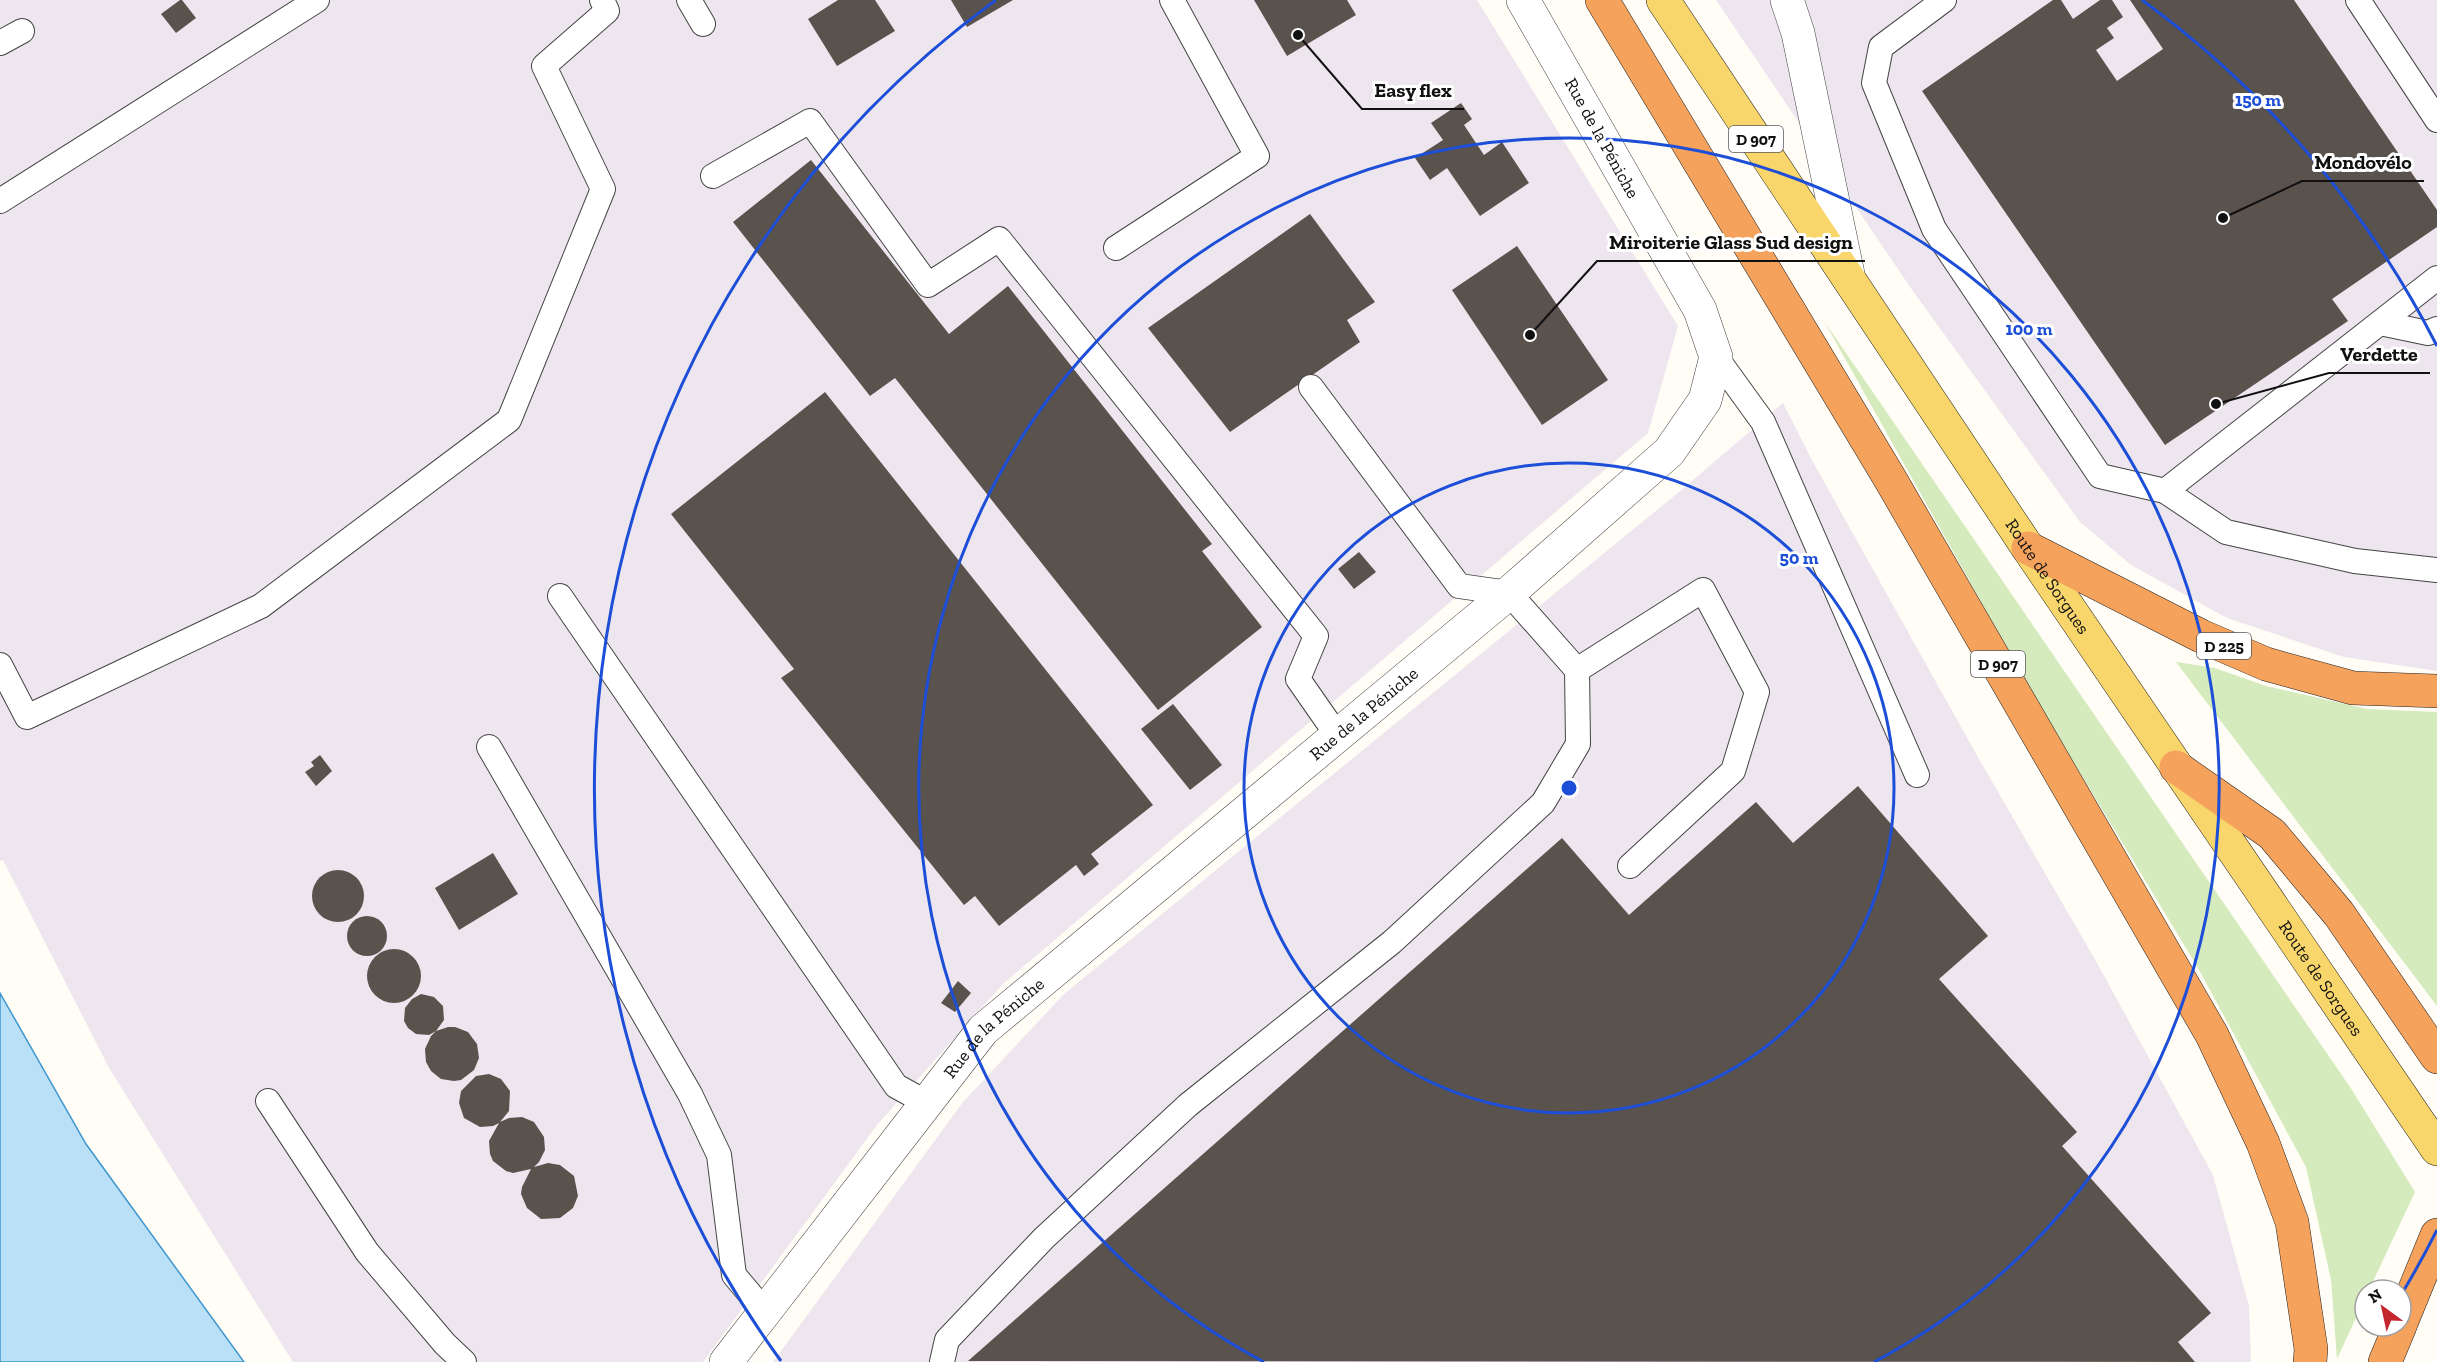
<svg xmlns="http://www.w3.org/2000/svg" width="2437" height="1362" viewBox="0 0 2437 1362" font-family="'Zilla Slab',serif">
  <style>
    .industrial { fill: #eee6ef }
    .green { fill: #d5ebbd }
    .water { fill: #b9e0f7; stroke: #3f96cf; stroke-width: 1.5 }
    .building { fill: #5a524d }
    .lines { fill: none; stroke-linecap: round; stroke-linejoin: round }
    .lane-casing { stroke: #444; stroke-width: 26 }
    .street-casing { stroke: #444; stroke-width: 34 }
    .primary-casing { stroke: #222; stroke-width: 34 }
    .highway-casing { stroke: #222; stroke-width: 34 }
    .lane { stroke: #fff; stroke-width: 24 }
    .street { stroke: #fff; stroke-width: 33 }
    .primary { stroke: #f9d66b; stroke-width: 33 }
    .highway { stroke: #f5a25d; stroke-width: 33 }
    .ring { fill: none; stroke: #1d4ed8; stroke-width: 3 }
    .labels { text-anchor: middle; stroke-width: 6; stroke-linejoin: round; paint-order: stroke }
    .shield { fill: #fff; stroke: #585858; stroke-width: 1.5 }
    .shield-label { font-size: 16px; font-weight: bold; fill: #111 }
    .street-label { font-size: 18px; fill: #111; stroke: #fff }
    .centre { fill: #1d4ed8; stroke: #fff; stroke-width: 3 }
    .ring-label { font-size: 18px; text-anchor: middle; font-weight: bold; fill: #1d4ed8; stroke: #fff; stroke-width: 6; stroke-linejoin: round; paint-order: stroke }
    .leader { fill: none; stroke: #111; stroke-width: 2 }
    .callout-dot { fill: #111; stroke: #fff; stroke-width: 2 }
    .callout-label { font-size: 20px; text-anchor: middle; font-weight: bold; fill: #111; stroke: #fff; stroke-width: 6; stroke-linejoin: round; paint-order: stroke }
  </style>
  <rect width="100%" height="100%" fill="#fffdf5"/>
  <g class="industrial">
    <path d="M0 0H1477L1678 326 1648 433 1003 984 877 1125 703 1362H293L109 1068 3 860 0 861Z"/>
    <path d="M1716 0H2437V671L2344 657 2227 618 2131 565 2080 522 1910 287Z"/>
    <path d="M1783 403 1813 462 1979 759 2097 963 2213 1175 2249 1306 2251 1362H773L963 1102 1064 994 1679 492Z"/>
  </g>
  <g class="green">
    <path d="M1824 321 2352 1090 2415 1192 2369 1290H2365V1298L2337 1359 2331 1280 2306 1167 2198 968 2035 698Z"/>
    <path d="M2176 662 2215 668 2266 686 2367 709 2437 712V1006Z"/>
  </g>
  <path class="water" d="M0 993 86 1144 244 1362H0Z"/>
  <g class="building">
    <path d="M180 0H182L196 18 176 33 161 14Z"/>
    <path d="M838 0H875L895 31 837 66 808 19Z"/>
    <path d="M951 0H1013L967 27Z"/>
    <path d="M1254 0H1347L1356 15 1287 56Z"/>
    <path d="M2053 0H2061L2073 19 2100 0H2112L2123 17 2107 28 2114 38 2096 50 2117 81 2163 49 2130 0H2294L2437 210V227L2332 299 2348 321 2165 445 1922 91Z"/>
    <path d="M1461 103 1472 119 1464 125 1484 155 1502 142 1529 183 1480 216 1447 168 1430 180 1415 158 1443 140 1431 123Z"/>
    <path d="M811 160 949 334 1008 286 1212 544 1202 551 1262 627 1158 710 895 378 870 396 733 222Z"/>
    <path d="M1310 214 1375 302 1347 320 1360 342 1230 432 1148 328Z"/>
    <path d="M1517 246 1608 380 1542 425 1452 290Z"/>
    <path d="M825 392 1153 805 1091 854 1099 864 1084 876 1076 865 999 926 975 896 964 905 781 678 794 669 671 514Z"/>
    <path d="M1359 552 1376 572 1354 589 1338 569Z"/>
    <path d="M1173 704 1222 765 1190 790 1141 729Z"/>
    <path d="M320 755 332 771 316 786 305 772 314 766 311 762Z"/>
    <path d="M1858 786 1988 936 1939 979 2077 1132 2062 1146 2211 1313 2178 1342 2195 1362 968 1361 1562 838 1629 915 1756 802 1793 843Z"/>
    <path d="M493 853 518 894 459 930 435 888Z"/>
    <circle cx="338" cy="896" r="26"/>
    <circle cx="367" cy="936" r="20"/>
    <circle cx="394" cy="976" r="27"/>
    <path d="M958 981 971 993 955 1012 941 1003Z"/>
    <path d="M421 994 434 997 443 1006 444 1020 436 1031 448 1027H455L468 1032 477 1044 479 1058 474 1070 461 1080 454 1081 441 1079 431 1071 426 1062 425 1049 431 1036 436 1031 429 1035 416 1034 408 1028 404 1021 405 1008 412 999Z"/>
    <path d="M489 1074 501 1079 510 1091 509 1111 500 1122 509 1118 522 1117 534 1122 544 1137 545 1150 539 1162 534 1167 548 1163 560 1165 574 1176 578 1196 573 1208 560 1218 541 1219 527 1208 521 1194 522 1187 531 1169 513 1173 506 1171 493 1161 490 1154 489 1141 499 1123 493 1126 480 1127 464 1118 459 1103 461 1091 476 1076Z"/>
  </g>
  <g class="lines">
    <g class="lane-casing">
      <g id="lane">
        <path d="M689 0 703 24"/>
        <path d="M1944 0 1881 47 1874 83 1934 229 2100 476 2165 491"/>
        <path d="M2358 0 2437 120"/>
        <path d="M0 43 22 31"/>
        <path d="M713 176 810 121 928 285 999 239 1316 636 1298 679 1337 735"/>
        <path d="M0 201 317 0"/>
        <path d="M1116 248 1257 156 1172 0"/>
        <path d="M2437 278 2165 491 2226 532 2355 561 2437 570"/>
        <path d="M2380 323 2428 333 2437 329"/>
        <path d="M1716 357 1763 422 1917 775"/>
        <path d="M1311 387 1459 586 1509 593 1577 670 1703 590 1757 692 1733 771 1630 866"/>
        <path d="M560 596 896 1086 927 1103"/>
        <path d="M0 665 27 717 261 606 509 420 603 189 544 66 607 11 602 0"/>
        <path d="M489 747 690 1094 719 1155 734 1275 765 1312"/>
        <path d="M268 1101 367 1252 445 1344 464 1362"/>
        <path d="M942 1362 947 1340 1044 1238 1188 1105 1392 942 1543 803 1578 744 1577 670"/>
      </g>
    </g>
    <g class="street-casing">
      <g id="street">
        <path d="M1787 0 1798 33 1849 279"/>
        <path id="s1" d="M726 1362 983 1030 1509 593 1669 452 1705 400 1716 357 1700 310 1523 0"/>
      </g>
    </g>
    <g class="primary-casing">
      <g id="primary">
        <path id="s2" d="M1663 0 2028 548 2437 1149"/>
      </g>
    </g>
    <g class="highway-casing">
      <g id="highway">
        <path d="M1602 0 1889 477 2212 1035 2263 1143 2292 1222 2311 1349 2310 1362"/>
        <path d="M2028 548 2201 636 2266 664 2353 688 2437 691"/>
        <path d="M2176 767 2272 834 2339 914 2437 1057"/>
        <path d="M2401 1323 2437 1235"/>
        <path d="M2385 1362 2400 1326"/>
      </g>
    </g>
    <use href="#lane" class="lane"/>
    <use href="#street" class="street"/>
    <use href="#primary" class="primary"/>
    <use href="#highway" class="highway"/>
  </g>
  <g class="ring">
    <circle cx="1569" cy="788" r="325"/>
    <path d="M1264 1362A650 650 0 1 1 1874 1362"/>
    <path d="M2437 1230A974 974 0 0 1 2404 1290M781 1361A974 974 0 0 1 996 0M2142 0A974 974 0 0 1 2437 346"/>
  </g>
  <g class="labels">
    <g class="shield">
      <rect x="1729" y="126" width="54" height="26" rx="4.5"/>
      <rect x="2197" y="633" width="54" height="26" rx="4.5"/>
      <rect x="1971" y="651" width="54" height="26" rx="4.5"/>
    </g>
    <g class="shield-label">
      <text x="1756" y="145">D 907</text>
      <text x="2224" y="652">D 225</text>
      <text x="1998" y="670">D 907</text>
    </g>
    <g class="street-label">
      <text transform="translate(1602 138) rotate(61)" y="6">Rue de la Péniche</text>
      <text dy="6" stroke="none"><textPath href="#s2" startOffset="693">Route de Sorgues</textPath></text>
      <text dy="6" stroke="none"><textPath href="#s1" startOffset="915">Rue de la Péniche</textPath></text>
      <text dy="6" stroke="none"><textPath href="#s2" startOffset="1179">Route de Sorgues</textPath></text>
      <text dy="6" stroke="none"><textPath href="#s1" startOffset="429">Rue de la Péniche</textPath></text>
    </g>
  </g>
  <circle cx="1569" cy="788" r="9" class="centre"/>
  <g class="ring-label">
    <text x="2258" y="106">150 m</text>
    <text x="2029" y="335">100 m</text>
    <text x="1799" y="564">50 m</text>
  </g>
  <path class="leader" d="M1298 35L1362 109H1464M2223 218L2302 181H2424M1530 335L1597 261H1865M2216 404L2329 373H2430"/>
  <g class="callout-dot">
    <circle cx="1298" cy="35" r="6"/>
    <circle cx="2223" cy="218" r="6"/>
    <circle cx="1530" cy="335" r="6"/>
    <circle cx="2216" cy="404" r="6"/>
  </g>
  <g class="callout-label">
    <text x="1413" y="97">Easy flex</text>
    <text x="2363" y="169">Mondovélo</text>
    <text x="1731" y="249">Miroiterie Glass Sud design</text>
    <text x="2379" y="361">Verdette</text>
  </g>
  <g transform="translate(2383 1308) rotate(327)"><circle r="28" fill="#ffffff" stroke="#a0a0a0" stroke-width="1.5"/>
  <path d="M0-4.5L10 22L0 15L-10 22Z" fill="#c4262e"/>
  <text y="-9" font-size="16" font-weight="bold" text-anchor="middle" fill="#111111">N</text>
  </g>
</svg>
